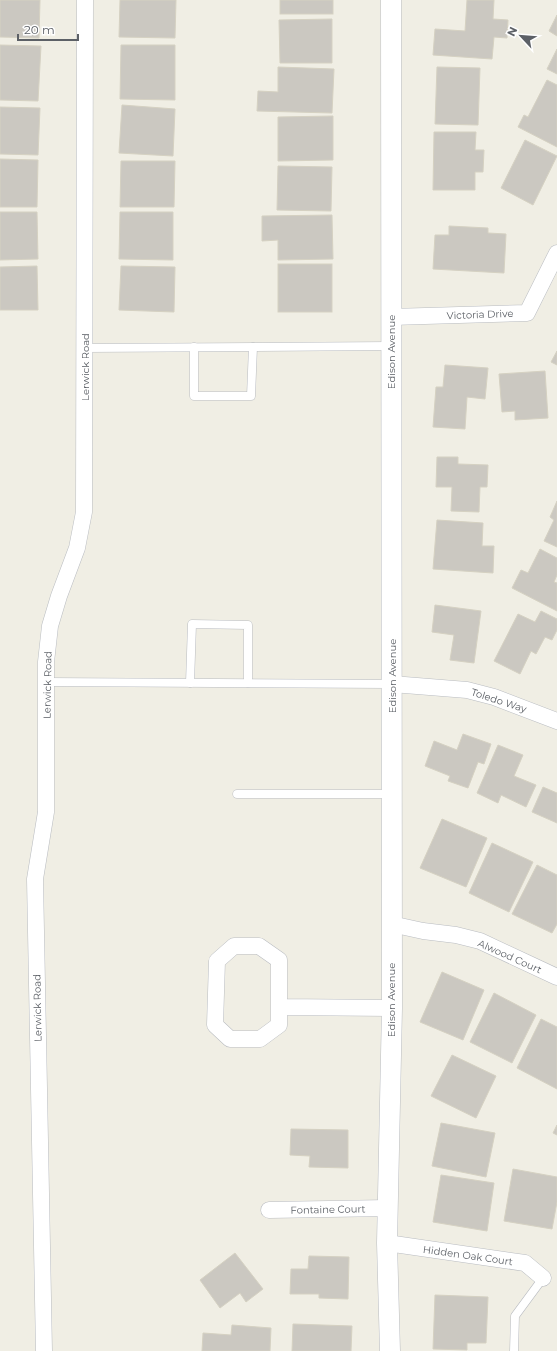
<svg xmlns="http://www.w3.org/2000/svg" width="557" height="1351" viewBox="0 0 557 1351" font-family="Montserrat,sans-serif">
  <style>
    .building { fill: #cbc8c1; stroke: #d5d1c2 }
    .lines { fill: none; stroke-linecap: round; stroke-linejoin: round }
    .service-casing { stroke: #b9bcc1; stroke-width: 9 }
    .minor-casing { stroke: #b9bcc1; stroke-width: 17 }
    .tertiary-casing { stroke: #b9bcc1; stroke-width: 21 }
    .service { stroke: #fff; stroke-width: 8 }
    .minor { stroke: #fff; stroke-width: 16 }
    .tertiary { stroke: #fff; stroke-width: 20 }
    .labels { text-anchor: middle; stroke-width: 3; stroke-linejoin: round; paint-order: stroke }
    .street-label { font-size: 10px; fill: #5c6066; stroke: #fff }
  </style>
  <rect width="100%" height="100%" fill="#f0eee4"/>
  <g class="building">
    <path d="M0 0H40L39 38 0 37Z"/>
    <path d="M120 0H176L175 38 119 37Z"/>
    <rect x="280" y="0" width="53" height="14"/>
    <path d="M467 0H494L493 19 508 20 507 38 494 37 492 59 433 55 435 29 465 31Z"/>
    <path d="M557 15V36L549 31Z"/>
    <path d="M332 19V63H280L279 20Z"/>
    <path d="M0 45 41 46 38 101 0 100Z"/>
    <path d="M121 45H175V100L120 99Z"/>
    <path d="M557 49V74L547 69Z"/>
    <path d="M278 67 334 69 332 113 257 111 258 91 278 92Z"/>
    <path d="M437 67 480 68 478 125 435 124Z"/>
    <path d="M547 80 557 85V147L518 127 524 115 528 117Z"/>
    <path d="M122 105 175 109 173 156 119 153Z"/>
    <path d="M0 107 40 108 38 155 0 154Z"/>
    <path d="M333 116V160L278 161V117Z"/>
    <path d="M434 132H476L475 150H484L483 172H475V190H433Z"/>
    <path d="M525 140 557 156 533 205 501 188Z"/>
    <path d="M0 159 38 160 37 207H0Z"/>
    <path d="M121 161H175L174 207H120Z"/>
    <path d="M278 166 332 167 331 211 277 210Z"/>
    <path d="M0 212H37L38 259 0 260Z"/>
    <path d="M120 212H173V260L119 259Z"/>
    <path d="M332 215 333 259 278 260V240L262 241V216Z"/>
    <path d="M449 226 488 228V233L506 234 504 273 433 269 435 235H449Z"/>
    <rect x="278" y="264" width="54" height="48"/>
    <path d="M37 266 38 310H0V267Z"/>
    <path d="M121 266 175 267 174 312 119 310Z"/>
    <path d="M557 351V365L551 362Z"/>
    <path d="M445 365 488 368 485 399 467 397 465 429 433 427 436 387H443Z"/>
    <path d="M545 371 548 418 515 420V411L502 412 499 374Z"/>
    <path d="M437 457H458V464L488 465 487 487H480L479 512 451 511 452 487H436Z"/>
    <path d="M557 501V547L544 541 554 520 550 517Z"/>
    <path d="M437 520 483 523 482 546H494L493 573 433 569Z"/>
    <path d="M540 549 557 558V575L554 582 557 583V611L512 588 521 570 528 573Z"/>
    <path d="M435 605 481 611 474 663 450 660 454 635 432 632Z"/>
    <path d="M541 611 557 619V630L552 640 545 637 536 654 531 651 520 674 494 661 518 614 535 622Z"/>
    <path d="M463 734 491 744 484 764 478 762 468 788 448 781 450 776 425 766 434 741 457 750Z"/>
    <path d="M498 745 523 755 514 776 536 785 526 807 501 795 498 803 477 793Z"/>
    <path d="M543 787 557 793V823L532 812Z"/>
    <path d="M442 819 487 838 466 887 420 868Z"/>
    <path d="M492 843 533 862 509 912 469 893Z"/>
    <path d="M537 865 557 875V924L552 933 512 914Z"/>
    <path d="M442 972 484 990 463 1040 420 1022Z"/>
    <path d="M494 993 536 1015 512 1063 470 1042Z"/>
    <path d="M541 1019 557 1027V1089L517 1068Z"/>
    <path d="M452 1055 496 1076 476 1118 431 1096Z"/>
    <path d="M441 1123 495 1133 486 1177 432 1166Z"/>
    <path d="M557 1125V1135L553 1133Z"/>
    <path d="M291 1129 348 1130V1168L309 1167 310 1156 290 1155Z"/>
    <path d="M513 1169 557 1177V1202L552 1229 504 1221Z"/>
    <path d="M441 1175 494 1183 487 1231 433 1222Z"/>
    <path d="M235 1253 263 1289 246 1302 240 1293 220 1308 200 1280Z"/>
    <path d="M309 1256 349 1257 348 1299 319 1298V1294H290L291 1269H308Z"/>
    <path d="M435 1295 488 1297 486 1343H467V1350L433 1349Z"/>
    <path d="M293 1324 352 1326 351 1351H292Z"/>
    <path d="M232 1325 271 1328 270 1351H202L203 1333 231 1335Z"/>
  </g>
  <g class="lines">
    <g class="service-casing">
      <g id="service">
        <path d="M194 347V396H251L253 347"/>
        <path d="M85 348 391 346"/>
        <path d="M46 682 391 684"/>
        <path d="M190 683 192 624 248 625V683"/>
        <path d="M237 794H392"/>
        <path d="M514 1351 515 1316 543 1278"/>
      </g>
    </g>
    <g class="minor-casing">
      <g id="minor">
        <path d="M391 317 527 313 557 253"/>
        <path d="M392 684 467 690 494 697 557 721"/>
        <path d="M391 924 423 931 456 935 480 941 557 977"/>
        <path d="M279 1007V1025L260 1039H230L215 1025 217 961 234 946H259L279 960V1007L392 1008"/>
        <path d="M269 1210 388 1208"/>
        <path d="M387 1243 525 1263 543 1278"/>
        <path d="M44 1351 35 879 46 812V662L50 626 59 596 77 548 84 512 85 0"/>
      </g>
    </g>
    <g class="tertiary-casing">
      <path id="tertiary" d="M390 1351 387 1243 392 1008 391 0"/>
    </g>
    <use href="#service" class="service"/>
    <use href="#minor" class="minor"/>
    <use href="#tertiary" class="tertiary"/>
  </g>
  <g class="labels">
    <g class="street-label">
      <text transform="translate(480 314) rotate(-2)" y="4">Victoria Drive</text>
      <text transform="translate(391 352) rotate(-90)" y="4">Edison Avenue</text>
      <text transform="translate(85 367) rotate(-90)" y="4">Lerwick Road</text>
      <text transform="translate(392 676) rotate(-90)" y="4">Edison Avenue</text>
      <text transform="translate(47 685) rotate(-89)" y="4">Lerwick Road</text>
      <text transform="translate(499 700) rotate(18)" y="4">Toledo Way</text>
      <text transform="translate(510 956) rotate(24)" y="4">Alwood Court</text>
      <text transform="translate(391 1000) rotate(-90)" y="4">Edison Avenue</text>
      <text transform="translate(37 1008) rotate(-91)" y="4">Lerwick Road</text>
      <text transform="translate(328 1209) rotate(-1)" y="4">Fontaine Court</text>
      <text transform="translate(468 1255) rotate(8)" y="4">Hidden Oak Court</text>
    </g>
  </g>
  <g transform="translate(521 36) rotate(296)" stroke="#ffffff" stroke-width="3" paint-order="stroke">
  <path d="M0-3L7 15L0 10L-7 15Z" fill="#5c6066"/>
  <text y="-6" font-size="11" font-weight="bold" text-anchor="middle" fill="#5c6066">N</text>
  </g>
  <path d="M18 34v6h60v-6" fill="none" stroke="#5c6066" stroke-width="2"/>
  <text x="24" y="34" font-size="12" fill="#5c6066" stroke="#ffffff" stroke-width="3" paint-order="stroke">20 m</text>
</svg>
